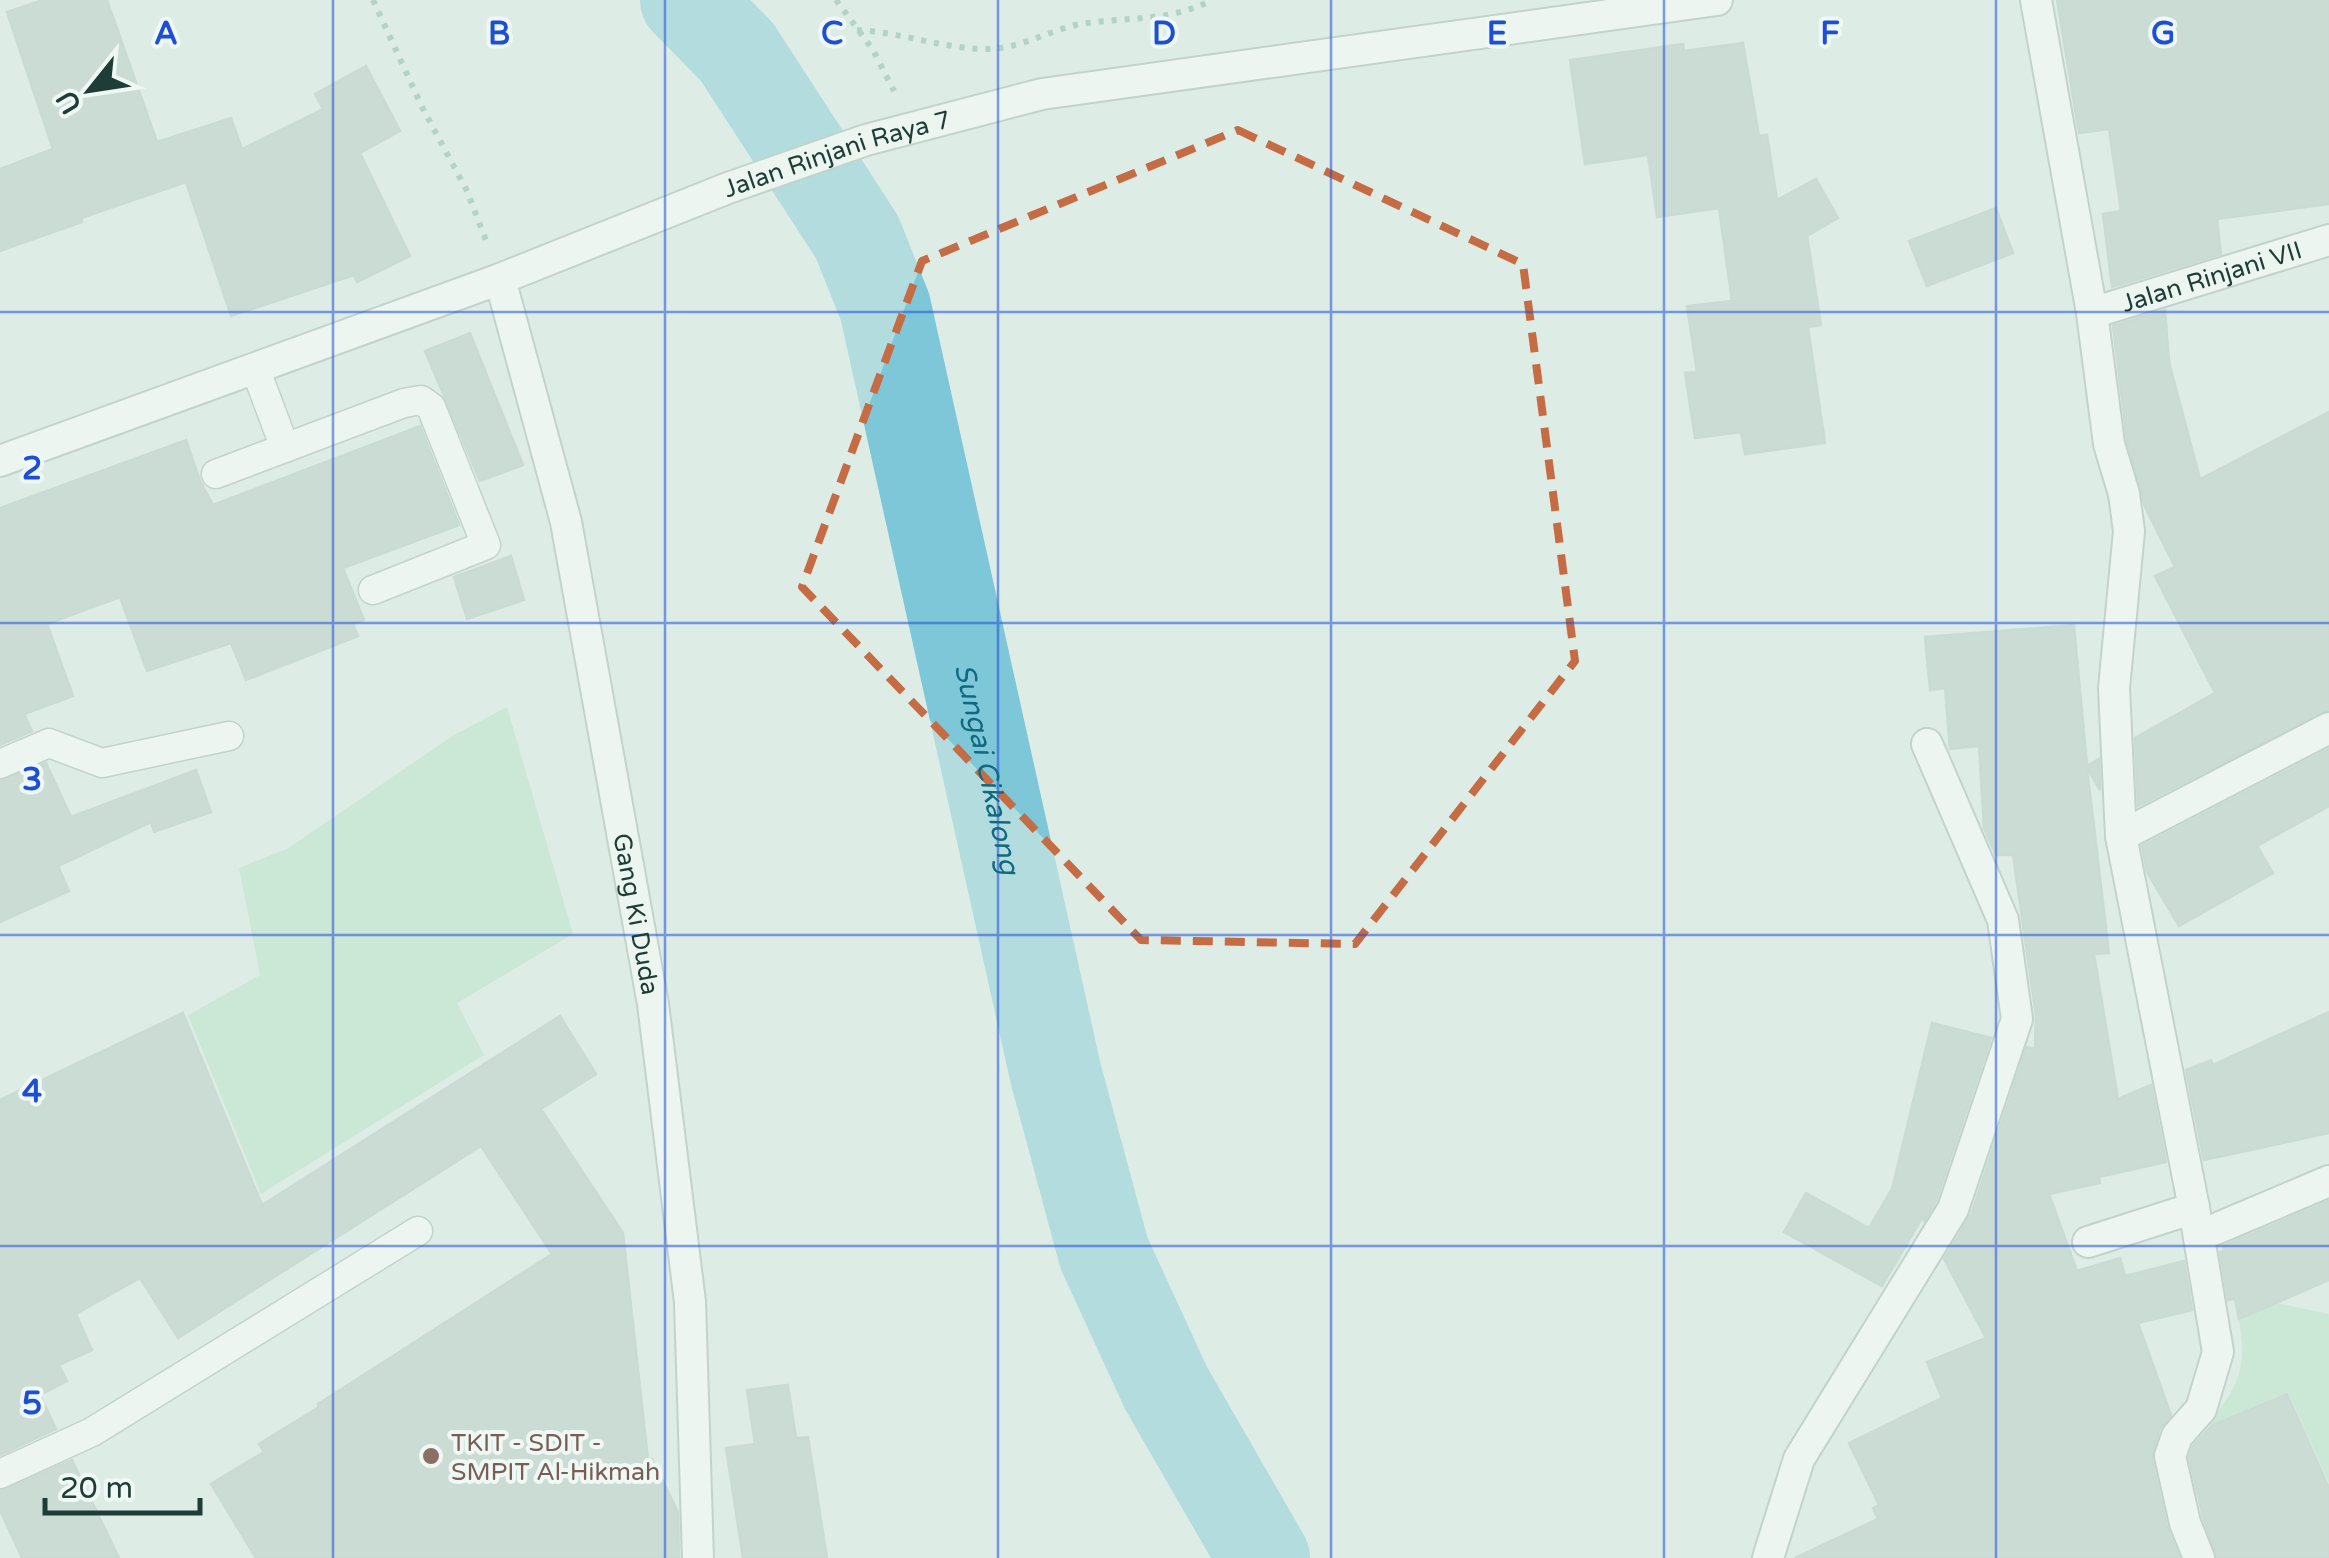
<svg xmlns="http://www.w3.org/2000/svg" width="2329" height="1558" viewBox="0 0 2329 1558" font-family="'Varela Round',sans-serif">
  <style>
    .green { fill: #b4e0c1 }
    .lines { fill: none; stroke-linecap: round; stroke-linejoin: round }
    .river { stroke: #7ec7d8; stroke-width: 92 }
    .building { fill: #b3c7bf; stroke: #b0c6be; stroke-width: 2.5 }
    .service-casing { stroke: #a0b4ae; stroke-width: 31 }
    .minor-casing { stroke: #a0b4ae; stroke-width: 34 }
    .path { stroke: #7ab3a4; stroke-width: 6; stroke-dasharray: 5 8; stroke-linecap: butt }
    .service { stroke: #fff; stroke-width: 28 }
    .minor { stroke: #fff; stroke-width: 30 }
    .marked { fill: none; stroke: #c66c44; stroke-width: 8; stroke-dasharray: 20 12; stroke-linejoin: round }
    .grid { fill: none; stroke: #1d4ed8; stroke-width: 2.5; stroke-opacity: 0.55 }
    .education-dot { fill: #8d6e63; stroke: #eff8f4; stroke-width: 4 }
    .labels { text-anchor: middle; stroke-width: 8; stroke-linejoin: round; paint-order: stroke }
    .street-label { font-size: 25px; fill: #1d3d36; stroke: #eff8f4 }
    .education-label { font-size: 25px; fill: #785e54; stroke: #eff8f4; text-anchor: start }
    .water-label { font-size: 28px; font-style: italic; fill: #116980; stroke: #eff8f4 }
    .grid-label { font-size: 32px; text-anchor: middle; font-weight: bold; fill: #1d4ed8; stroke: #eff8f4; stroke-width: 8; stroke-linejoin: round; paint-order: stroke }
  </style>
  <rect width="100%" height="100%" fill="#deece6"/>
  <g class="green">
    <path d="M507 707 573 934 457 1003 484 1055 261 1194 188 1015 260 975 239 868 287 849 454 735Z"/>
    <path d="M2277 1303 2329 1314V1483L2288 1392 2204 1427C2237 1390 2248 1371 2239 1320Z"/>
  </g>
  <g class="lines">
    <path class="river" id="s1" d="M686 0 737 52 857 237 885 307 1056 1075 1104 1253 1166 1388 1264 1558"/>
  </g>
  <g class="building">
    <path d="M43 0H107L157 142 231 118 242 149 323 109 315 94 366 66 400 131 360 153 410 256 357 282 354 275 231 316 186 182 81 218 82 222 0 251V169L53 149 7 12Z"/>
    <path d="M2057 0H2329V204L2217 219 2221 254 2112 287 2103 214 2121 211 2109 129 2079 133Z"/>
    <path d="M1743 43 1759 136 1767 135 1777 200 1816 179 1838 218 1807 236 1821 325 1808 327 1825 443 1745 454 1741 432 1695 438 1685 373 1697 372 1687 306 1732 301 1719 208 1657 217 1648 155 1585 164 1570 60 1683 44 1684 51Z"/>
    <path d="M1996 208 2013 253 1927 286 1909 241Z"/>
    <path d="M2165 310 2169 362 2200 479 2329 412V709L2138 806 2135 738 2215 693 2155 576 2175 567 2145 507 2127 440 2113 326Z"/>
    <path d="M470 333 523 465 480 481 425 351Z"/>
    <path d="M420 426 459 525 343 568 364 620 353 624 358 636 246 680 231 643 147 671 120 597 47 624 73 696 24 714 32 731 0 745V508L186 440 200 481 213 505Z"/>
    <path d="M511 556 524 600 467 619 454 577Z"/>
    <path d="M2074 625 2087 766 2099 759 2100 790 2087 768 2109 953 2094 954 2118 1099 2151 1085 2166 1162 2099 1177 2100 1183 2049 1194 2077 1271 2120 1258 2125 1276 2184 1261 2192 1310 2138 1323 2171 1415 2159 1430 2152 1459 2167 1527 2179 1558H1795L1878 1519 1873 1508 1879 1505 1849 1443 1942 1398 1927 1362 1986 1338 1944 1259 1971 1215 2027 1047 2035 1049 2036 1016 2013 855H1996L1984 828 1979 746 1950 749 1945 688 1930 690 1925 637Z"/>
    <path d="M2329 749V806L2257 846 2273 873 2179 926 2147 872 2142 846Z"/>
    <path d="M46 763 71 817 196 770 211 812 154 832 151 822 58 866 69 891 0 922V781Z"/>
    <path d="M2329 1012V1133L2204 1160 2186 1070 2211 1060 2213 1065Z"/>
    <path d="M183 1013 262 1205 560 1016 596 1074 541 1109 623 1233 648 1460 652 1459 678 1512 679 1558H256L211 1484 264 1452 259 1444 319 1407 318 1404 552 1254 481 1146 178 1338 140 1278 76 1314 92 1350 59 1365 67 1381 40 1395 56 1429 0 1455V1100Z"/>
    <path d="M1932 1023 1991 1038 1936 1201 1924 1221 1922 1218 1882 1286 1784 1232 1806 1193 1869 1228 1892 1189Z"/>
    <path d="M2329 1201V1280L2239 1319 2235 1299 2228 1300 2220 1252 2224 1251 2223 1246Z"/>
    <path d="M788 1385 796 1438 808 1437 827 1558H743L726 1448 755 1444 747 1390Z"/>
    <path d="M2287 1394 2329 1488V1558H2217L2203 1517 2189 1457 2193 1446 2212 1425Z"/>
    <path d="M72 1460 119 1558H22L0 1510V1491Z"/>
  </g>
  <g class="lines">
    <g class="service-casing">
      <g id="service">
        <path d="M255 368 285 448"/>
        <path d="M216 474 404 403 421 400 431 407 486 545 373 590"/>
        <path d="M0 764 49 743 102 763 229 736"/>
        <path d="M0 1474 92 1432 418 1231"/>
      </g>
    </g>
    <g class="minor-casing">
      <g id="minor">
        <path d="M2036 0 2092 313 2109 444 2124 494 2129 531 2114 688 2121 836 2194 1208 2218 1352 2201 1409 2177 1436 2170 1456 2185 1523 2199 1558"/>
        <path id="s2" d="M500 279 566 522 653 1004 690 1302 698 1558"/>
        <path id="s3" d="M2092 313 2329 240"/>
        <path id="s4" d="M0 461 500 279 728 188 866 140 1042 94 1717 0"/>
        <path d="M2121 836 2329 728"/>
        <path d="M2199 1236 2329 1181"/>
        <path d="M2088 1242 2194 1208"/>
        <path d="M1768 1558 1799 1459 1953 1209 2017 1019 2003 920 1927 744"/>
      </g>
    </g>
    <g class="path">
      <path d="M373 0 422 107 467 191 487 243"/>
      <path d="M836 0 873 50 894 91"/>
      <path d="M857 30C901 32 943 49 987 49 1018 49 1046 32 1076 25 1122 16 1169 23 1212 0"/>
    </g>
    <use href="#service" class="service"/>
    <use href="#minor" class="minor"/>
  </g>
  <path d="M0 0H2329V1558H0ZM1238 130 1523 264 1575 661 1355 944 1141 940 802 587 922 261Z" fill="#deece6" fill-opacity=".55" fill-rule="evenodd"/>
  <path class="marked" d="M1238 130 1523 264 1575 661 1355 944 1141 940 802 587 922 261Z"/>
  <path class="grid" d="M333 0V1558M665 0V1558M998 0V1558M1331 0V1558M1664 0V1558M1996 0V1558M0 312H2329M0 623H2329M0 935H2329M0 1246H2329"/>
  <circle class="education-dot" cx="431" cy="1456" r="10"/>
  <g class="labels">
    <g class="street-label">
      <text dy="9" stroke="none"><textPath href="#s4" startOffset="892">Jalan Rinjani Raya 7</textPath></text>
      <text dy="9" stroke="none"><textPath href="#s3" startOffset="125">Jalan Rinjani VII</textPath></text>
      <text dy="9" stroke="none"><textPath href="#s2" startOffset="650">Gang Ki Duda</textPath></text>
    </g>
    <g class="education-label">
      <text x="451" y="1451">TKIT - SDIT -<tspan x="451" dy="29">SMPIT Al-Hikmah</tspan></text>
    </g>
    <g class="water-label">
      <text dy="10" stroke="none"><textPath href="#s1" startOffset="842">Sungai Cikalong</textPath></text>
    </g>
  </g>
  <g class="grid-label">
    <text x="166" y="44">A</text>
    <text x="499" y="44">B</text>
    <text x="832" y="44">C</text>
    <text x="1164" y="44">D</text>
    <text x="1497" y="44">E</text>
    <text x="1830" y="44">F</text>
    <text x="2163" y="44">G</text>
    <text x="32" y="479">2</text>
    <text x="32" y="790">3</text>
    <text x="32" y="1102">4</text>
    <text x="32" y="1414">5</text>
  </g>
  <g transform="translate(90 90) rotate(240)" stroke="#eff8f4" stroke-width="8" paint-order="stroke">
  <path d="M0-8L18 38L0 25L-18 38Z" fill="#1d3d36"/>
  <text y="-15" font-size="28" font-weight="bold" text-anchor="middle" fill="#1d3d36">U</text>
  </g>
  <path d="M45 1498v15h155v-15" fill="none" stroke="#1d3d36" stroke-width="5"/>
  <text x="60" y="1498" font-size="30" fill="#1d3d36" stroke="#eff8f4" stroke-width="8" paint-order="stroke">20 m</text>
</svg>
